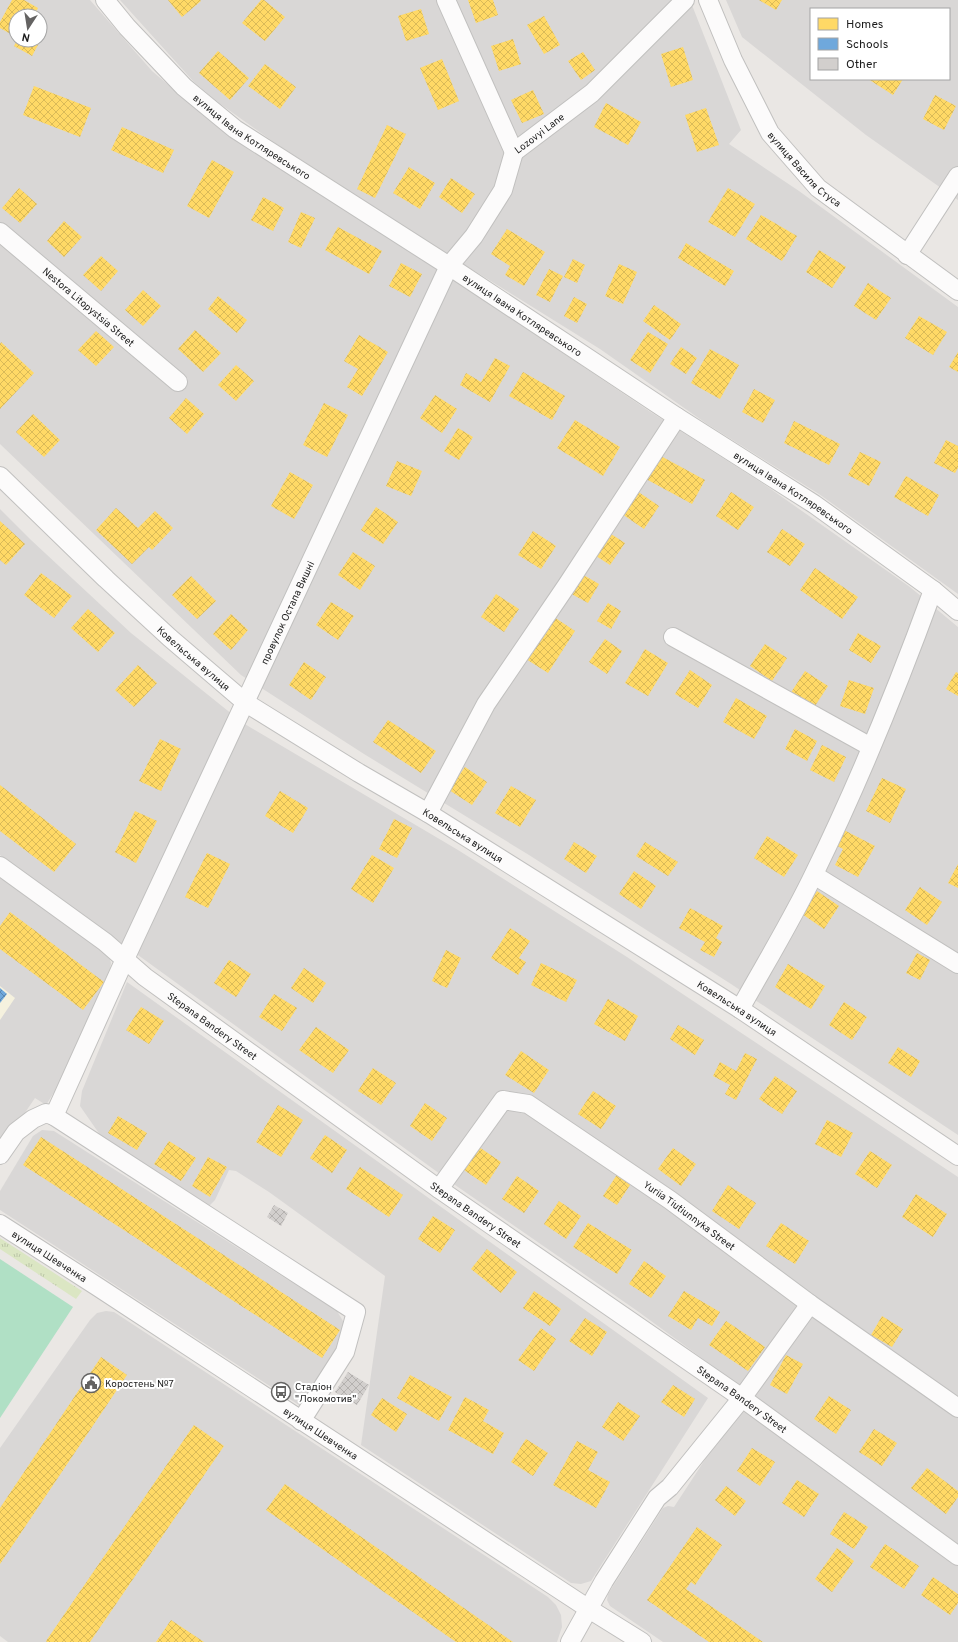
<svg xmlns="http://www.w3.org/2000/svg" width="958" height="1642" viewBox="0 0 958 1642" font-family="Overpass,sans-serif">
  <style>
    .residential { fill: #d9d7d6; fill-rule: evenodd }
    .education { fill: #f5f1de }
    .grass { fill: url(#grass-tufts) }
    .pitch { fill: #b0e0c5 }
    .homes { fill: url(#homes-cross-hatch) }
    .schools { fill: url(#schools-cross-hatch) }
    .building { fill: url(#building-cross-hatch) }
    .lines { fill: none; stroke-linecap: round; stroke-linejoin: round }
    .minor-casing { stroke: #c1c0bf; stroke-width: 20 }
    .minor { stroke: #fcfbfb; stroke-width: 18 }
    .labels { text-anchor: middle; stroke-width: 4; stroke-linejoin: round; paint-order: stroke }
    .street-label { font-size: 10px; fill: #1c1c1c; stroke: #fff }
    .poi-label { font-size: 10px; fill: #1c1c1c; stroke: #fff; text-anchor: start }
  </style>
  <defs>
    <pattern id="grass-tufts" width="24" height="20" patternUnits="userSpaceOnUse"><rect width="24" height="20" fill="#dbe6c3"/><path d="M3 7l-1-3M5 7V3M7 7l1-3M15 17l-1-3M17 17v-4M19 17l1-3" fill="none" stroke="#bbc5a7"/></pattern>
    <pattern id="homes-cross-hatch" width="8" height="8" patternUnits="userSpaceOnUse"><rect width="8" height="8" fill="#ffd966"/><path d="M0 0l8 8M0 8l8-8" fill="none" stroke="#daba58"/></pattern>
    <pattern id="schools-cross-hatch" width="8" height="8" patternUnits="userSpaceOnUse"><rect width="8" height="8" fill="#6fa8dc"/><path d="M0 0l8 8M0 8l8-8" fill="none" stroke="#5a88b2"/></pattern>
    <pattern id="building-cross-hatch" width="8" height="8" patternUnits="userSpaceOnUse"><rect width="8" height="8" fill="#d2cfcd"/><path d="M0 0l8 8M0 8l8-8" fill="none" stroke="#b4b1af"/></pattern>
  </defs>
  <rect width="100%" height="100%" fill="#eae7e4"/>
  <g class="residential">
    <path d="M0 0H90L152 71 211 121 447 275 649 411 765 485 910 587 958 627V1135L731 984 529 855 364 754 241 675 0 444ZM16 16H40V40H16Z"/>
    <path d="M120 0H690L741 130 729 144 799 191 958 307V594L819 494 707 424 600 349 444 252 275 143 219 103 194 82Z"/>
    <path d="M726 0H958V200L866 135 742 37ZM811 9H949V79H811Z"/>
    <path d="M0 509 31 540 131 633 243 723 458 850 627 957 958 1177V1545L636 1310 458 1187 0 855Z"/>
    <path d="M0 876 104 951 109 956 111 963 110 970 61 1081 46 1105 35 1098 0 1149Z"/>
    <path d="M127 982 708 1398 591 1581 581 1584 571 1583 361 1445 385 1276 269 1192 236 1171 229 1170 215 1200 206 1209 105 1142 80 1106 82 1091Z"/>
    <path d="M42 1130 54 1131 337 1311 343 1321 344 1332 342 1342 302 1407 0 1210V1191L33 1136Z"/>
    <path d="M106 1311 114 1312 548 1597 556 1605 561 1615 562 1627 557 1642H8L0 1636V1448L90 1320 97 1313Z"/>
    <path d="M738 1409H744L958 1565V1642H663L610 1606 607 1600 608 1594 663 1508 668 1506 674 1507Z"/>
  </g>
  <path class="education" d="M0 986 15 998 0 1020Z"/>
  <path class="grass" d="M0 1238 82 1291 76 1299 0 1249Z"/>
  <path class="pitch" d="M0 1259 73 1307 0 1418Z"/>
  <g class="homes">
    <path d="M12 0H24L38 8 34 16H16V37L0 28V22Z"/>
    <path d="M168 0H200L201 1 182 17Z"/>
    <path d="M261 0H264L285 17 265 41 242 23Z"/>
    <path d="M468 0H493L498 15 476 23Z"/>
    <path d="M759 0H782L776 10Z"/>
    <path d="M421 9 429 34 406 41 398 16Z"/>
    <path d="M544 16 560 45 544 54 527 25Z"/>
    <path d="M40 31 44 34 32 56 14 46 17 40H40Z"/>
    <path d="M513 39 521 64 499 71 491 46Z"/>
    <path d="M683 47 693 80 671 87 661 54Z"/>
    <path d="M218 51 249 78 230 100 199 73Z"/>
    <path d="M583 52 595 70 581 80 568 61Z"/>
    <path d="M442 59 459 101 438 110 420 68Z"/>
    <path d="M265 64 296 87 280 109 248 86Z"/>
    <path d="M868 79H903L893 95Z"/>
    <path d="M34 86 91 108 80 137 23 115Z"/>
    <path d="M533 90 544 114 522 123 511 100Z"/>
    <path d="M935 95 956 106 944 130 923 119Z"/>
    <path d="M606 103 641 122 628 145 594 127Z"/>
    <path d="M706 108 719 145 697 152 685 115Z"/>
    <path d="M387 125 406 134 375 198 357 189Z"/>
    <path d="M122 127 174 150 163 173 111 150Z"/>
    <path d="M212 160 234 172 209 218 187 206Z"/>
    <path d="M409 167 435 183 420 209 393 193Z"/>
    <path d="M451 178 475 194 462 213 439 197Z"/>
    <path d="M19 188 37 204 20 223 2 208Z"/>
    <path d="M728 188 755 204 735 237 708 222Z"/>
    <path d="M263 197 284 208 273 231 251 220Z"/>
    <path d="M301 212 315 218 301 248 288 242Z"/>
    <path d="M761 215 797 236 782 261 746 239Z"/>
    <path d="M64 221 82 237 64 257 47 241Z"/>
    <path d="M338 227 382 251 369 274 325 250Z"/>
    <path d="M507 229 545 252 524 286 505 275 510 266 491 254Z"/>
    <path d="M686 243 734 271 725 286 678 258Z"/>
    <path d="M819 250 846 267 832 288 806 272Z"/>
    <path d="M101 256 118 271 101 291 83 275Z"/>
    <path d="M573 259 585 265 577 283 564 277Z"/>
    <path d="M401 263 422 274 410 297 389 286Z"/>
    <path d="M619 264 637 272 623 304 605 296Z"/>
    <path d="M549 269 563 276 550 302 536 295Z"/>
    <path d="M868 283 891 298 876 320 854 306Z"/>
    <path d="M143 290 161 306 143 326 125 310Z"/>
    <path d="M218 296 247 320 237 333 208 309Z"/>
    <path d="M574 297 587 304 577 323 564 316Z"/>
    <path d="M654 305 681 324 670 340 643 321Z"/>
    <path d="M919 316 947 332 933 355 905 338Z"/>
    <path d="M195 330 221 353 203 372 178 349Z"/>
    <path d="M96 331 114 347 96 366 78 350Z"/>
    <path d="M648 332 668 344 650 373 630 360Z"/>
    <path d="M359 335 388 352 362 396 347 387 358 369 344 361Z"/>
    <path d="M1 342 34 373 0 409V344Z"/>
    <path d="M681 347 697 358 686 374 670 364Z"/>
    <path d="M710 349 739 365 720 399 691 383Z"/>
    <path d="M958 352V372L949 367Z"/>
    <path d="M495 358 510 366 490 402 460 385 466 373 481 382Z"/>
    <path d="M236 365 254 381 236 401 218 385Z"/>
    <path d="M523 372 565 396 552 420 509 396Z"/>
    <path d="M754 389 775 400 763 423 742 412Z"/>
    <path d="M435 395 457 409 442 433 420 418Z"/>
    <path d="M186 398 204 414 187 434 169 418Z"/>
    <path d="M324 403 348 415 327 457 303 445Z"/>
    <path d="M33 414 60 440 44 457 16 432Z"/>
    <path d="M575 420 620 447 603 476 557 448Z"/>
    <path d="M794 421 840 444 829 465 784 443Z"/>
    <path d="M458 428 473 437 459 460 444 451Z"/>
    <path d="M946 440 958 446V468L955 473 934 463Z"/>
    <path d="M860 452 881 462 869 486 848 475Z"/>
    <path d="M659 455 705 480 692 504 646 479Z"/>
    <path d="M397 461 422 471 411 496 386 486Z"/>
    <path d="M290 472 313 485 294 519 271 506Z"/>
    <path d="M906 476 939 495 928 516 894 497Z"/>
    <path d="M637 491 659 506 644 529 622 514Z"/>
    <path d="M731 492 754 507 738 530 716 516Z"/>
    <path d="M376 507 398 522 383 544 361 530Z"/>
    <path d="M116 508 138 528 155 511 173 528 152 550 149 547 132 564 96 530Z"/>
    <path d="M0 521 25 544 6 565 0 560Z"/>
    <path d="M782 529 805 544 790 566 767 552Z"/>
    <path d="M533 531 556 546 541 569 518 555Z"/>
    <path d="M611 534 625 543 610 565 596 556Z"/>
    <path d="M353 552 375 566 360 590 338 575Z"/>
    <path d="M815 568 858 597 842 619 800 590Z"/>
    <path d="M41 573 72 596 54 618 24 595Z"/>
    <path d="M580 573 599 584 588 603 568 592Z"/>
    <path d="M191 576 216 601 197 619 172 595Z"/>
    <path d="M496 594 519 609 504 632 481 617Z"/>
    <path d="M331 602 354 616 338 640 316 625Z"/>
    <path d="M608 603 621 611 611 629 597 621Z"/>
    <path d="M88 609 115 633 98 652 71 628Z"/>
    <path d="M231 614 248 630 231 650 213 634Z"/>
    <path d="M554 617 575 631 548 673 526 659Z"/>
    <path d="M858 633 881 646 871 663 849 650Z"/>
    <path d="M605 639 622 651 607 674 589 662Z"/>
    <path d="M765 644 787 658 772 681 750 666Z"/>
    <path d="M645 649 668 663 648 696 625 683Z"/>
    <path d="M304 662 326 677 311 700 289 685Z"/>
    <path d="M138 665 157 683 134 707 115 690Z"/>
    <path d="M690 670 712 685 698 708 675 694Z"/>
    <path d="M805 671 828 686 813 709 790 694Z"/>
    <path d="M956 672 958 673V696L946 689Z"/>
    <path d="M849 680 874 688 865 714 840 706Z"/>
    <path d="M736 698 767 716 754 739 723 722Z"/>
    <path d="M388 720 436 751 421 773 373 742Z"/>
    <path d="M795 729 817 741 807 761 785 749Z"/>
    <path d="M160 739 181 749 161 791 139 781Z"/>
    <path d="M822 745 846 757 834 782 810 770Z"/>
    <path d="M465 767 487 782 472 805 449 790Z"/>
    <path d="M882 778 906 789 890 823 866 811Z"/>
    <path d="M0 785 76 844 54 872 0 831Z"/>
    <path d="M511 786 536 800 520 827 495 813Z"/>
    <path d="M280 791 308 808 293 833 265 816Z"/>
    <path d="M135 811 157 821 136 863 115 852Z"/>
    <path d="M394 819 412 828 397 858 379 849Z"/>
    <path d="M840 828 875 846 858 877 835 865 843 849 832 843Z"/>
    <path d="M767 836 798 855 784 877 754 858Z"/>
    <path d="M574 842 597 856 586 873 564 859Z"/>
    <path d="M645 842 678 862 668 876 636 856Z"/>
    <path d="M207 853 230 864 208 908 185 897Z"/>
    <path d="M372 855 394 868 373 903 351 889Z"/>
    <path d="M958 864V888L948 883Z"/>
    <path d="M634 871 656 886 641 909 619 894Z"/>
    <path d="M920 887 942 902 927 925 905 910Z"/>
    <path d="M817 891 839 906 824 929 802 914Z"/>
    <path d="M690 908 723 926 716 938 722 942 714 957 700 950 705 942 679 928Z"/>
    <path d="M10 912 104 982 83 1010 0 949V926Z"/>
    <path d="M510 928 530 941 519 958 526 962 518 975 491 958Z"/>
    <path d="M446 950 461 958 447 988 432 981Z"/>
    <path d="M917 953 930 960 920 980 906 973Z"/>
    <path d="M229 960 251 974 236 997 214 983Z"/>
    <path d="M541 963 577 980 566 1002 531 985Z"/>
    <path d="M788 964 825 986 811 1009 775 987Z"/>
    <path d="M304 968 326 983 313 1003 291 988Z"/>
    <path d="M274 994 297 1008 282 1031 259 1017Z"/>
    <path d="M608 999 638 1016 625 1041 594 1024Z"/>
    <path d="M844 1002 867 1017 852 1040 829 1025Z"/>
    <path d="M141 1007 164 1021 149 1044 126 1030Z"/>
    <path d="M678 1025 704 1040 695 1055 670 1039Z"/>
    <path d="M316 1027 349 1050 333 1073 299 1050Z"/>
    <path d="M898 1047 920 1061 911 1077 888 1063Z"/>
    <path d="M521 1051 549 1070 534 1093 505 1075Z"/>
    <path d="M745 1053 757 1059 736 1100 725 1094 730 1085 713 1076 720 1062 736 1071Z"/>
    <path d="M373 1068 396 1083 381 1105 358 1091Z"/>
    <path d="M775 1076 797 1091 782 1114 759 1099Z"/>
    <path d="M593 1091 616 1106 601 1129 578 1114Z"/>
    <path d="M425 1103 447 1118 432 1141 410 1126Z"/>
    <path d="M278 1105 303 1120 281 1157 256 1142Z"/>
    <path d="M118 1116 147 1133 137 1150 108 1133Z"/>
    <path d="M827 1120 853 1133 841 1157 815 1144Z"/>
    <path d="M325 1135 347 1150 332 1173 310 1158Z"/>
    <path d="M41 1137 340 1330 322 1358 23 1165Z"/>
    <path d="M169 1141 196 1158 181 1181 154 1164Z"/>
    <path d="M479 1147 501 1162 486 1185 464 1170Z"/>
    <path d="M673 1148 696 1164 681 1186 658 1169Z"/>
    <path d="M870 1151 892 1165 877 1188 855 1174Z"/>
    <path d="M208 1157 227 1167 210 1197 192 1186Z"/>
    <path d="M360 1167 403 1195 389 1217 346 1189Z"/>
    <path d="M620 1170 634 1179 617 1205 603 1196Z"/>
    <path d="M517 1176 539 1191 524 1213 502 1199Z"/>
    <path d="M728 1185 756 1203 739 1229 712 1211Z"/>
    <path d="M916 1194 947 1214 933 1237 902 1217Z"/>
    <path d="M559 1201 581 1216 566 1239 544 1224Z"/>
    <path d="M433 1216 455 1230 440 1253 418 1239Z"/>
    <path d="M588 1223 632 1250 617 1274 573 1247Z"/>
    <path d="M781 1223 809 1241 795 1264 766 1246Z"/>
    <path d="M487 1249 517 1272 501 1293 471 1269Z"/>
    <path d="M644 1261 666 1276 651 1298 629 1284Z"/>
    <path d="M534 1291 561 1309 550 1326 523 1308Z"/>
    <path d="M684 1291 720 1312 712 1326 698 1318 691 1330 668 1316Z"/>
    <path d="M882 1316 903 1329 892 1347 871 1335Z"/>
    <path d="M585 1318 607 1332 592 1356 569 1341Z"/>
    <path d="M726 1321 765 1347 748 1371 709 1345Z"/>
    <path d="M541 1328 556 1339 534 1371 518 1360Z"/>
    <path d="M786 1355 803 1364 787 1394 770 1385Z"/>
    <path d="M101 1357 127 1375 0 1564V1508Z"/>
    <path d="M410 1375 452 1397 439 1421 397 1398Z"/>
    <path d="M673 1385 695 1399 684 1417 661 1402Z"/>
    <path d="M829 1396 851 1410 836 1434 814 1419Z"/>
    <path d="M465 1397 489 1410 483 1421 504 1433 493 1454 448 1430Z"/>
    <path d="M382 1398 407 1414 396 1432 371 1415Z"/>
    <path d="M618 1402 640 1416 623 1441 602 1427Z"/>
    <path d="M194 1425 224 1446 90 1642H47L46 1641Z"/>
    <path d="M874 1429 897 1443 882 1466 859 1452Z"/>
    <path d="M526 1439 548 1453 533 1476 511 1462Z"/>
    <path d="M577 1441 598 1452 588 1470 610 1482 596 1508 553 1485Z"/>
    <path d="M752 1448 775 1462 760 1486 737 1471Z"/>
    <path d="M927 1468 958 1491V1497L946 1514 911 1488Z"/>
    <path d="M797 1480 819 1494 804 1517 782 1503Z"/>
    <path d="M285 1484 513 1642H456L266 1510Z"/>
    <path d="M726 1486 746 1501 735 1516 715 1500Z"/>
    <path d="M844 1512 868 1527 854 1549 830 1534Z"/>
    <path d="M697 1527 722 1545 695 1585 691 1582 686 1589 763 1642H709L647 1600Z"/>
    <path d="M885 1544 919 1566 904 1589 870 1567Z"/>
    <path d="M837 1548 854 1561 832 1592 815 1579Z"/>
    <path d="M933 1577 958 1594V1603L950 1615 921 1595Z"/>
    <path d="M171 1620 204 1642H156Z"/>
  </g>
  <path class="schools" d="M0 988 7 994 0 1003Z"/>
  <g class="building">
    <path d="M274 1205 288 1213 281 1226 267 1217Z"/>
    <path d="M348 1372 369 1385 357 1405 335 1392Z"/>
  </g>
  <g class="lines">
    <g class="minor-casing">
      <g id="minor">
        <path id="s1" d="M105 0 127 27 184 87 235 129 449 266 677 417 814 504 933 590 958 611"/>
        <path id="s2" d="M446 0 514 152 592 93 685 0"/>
        <path id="s3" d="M708 0 733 60 770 133 818 188 958 291"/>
        <path id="s4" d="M0 232 178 382"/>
        <path d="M907 255 958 176"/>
        <path id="s5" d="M0 476 106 579 170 638 246 703 359 773 428 813 740 1009 958 1156"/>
        <path d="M673 637 871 747"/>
        <path d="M428 813 486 704 567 585 677 417"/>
        <path id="s6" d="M0 866 105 942 145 977 439 1189 742 1398 958 1556"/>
        <path d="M814 875 958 964"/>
        <path d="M740 1009C765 964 792 920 814 874 859 782 898 686 933 590"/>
        <path d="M54 1116 356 1312 345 1352 301 1421"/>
        <path id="s7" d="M0 1155 16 1132 33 1119 46 1113 54 1116 125 959 449 266 474 236 503 190 514 152"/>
        <path id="s8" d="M439 1189 503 1100 528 1104 670 1200 810 1304 958 1408"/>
        <path id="s9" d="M0 1224 98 1287 589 1609 642 1642"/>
        <path d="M570 1642 604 1581 657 1498 670 1487 742 1398 810 1304"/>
      </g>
    </g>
    <use href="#minor" class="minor"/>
  </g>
  <defs>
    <g id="civic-ring" transform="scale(1)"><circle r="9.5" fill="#fff" stroke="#646362" stroke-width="1.5"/><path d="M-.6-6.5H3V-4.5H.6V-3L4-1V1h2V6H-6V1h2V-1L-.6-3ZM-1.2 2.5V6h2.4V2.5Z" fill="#646362"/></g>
    <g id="bus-ring" transform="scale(1)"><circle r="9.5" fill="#fff" stroke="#646362" stroke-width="1.5"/><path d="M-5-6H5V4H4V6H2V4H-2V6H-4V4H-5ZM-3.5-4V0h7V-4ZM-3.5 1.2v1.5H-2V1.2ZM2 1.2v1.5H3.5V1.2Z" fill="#646362"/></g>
  </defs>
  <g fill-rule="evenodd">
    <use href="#civic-ring" x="91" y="1383"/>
    <use href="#bus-ring" x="281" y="1392"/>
  </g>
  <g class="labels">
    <g class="street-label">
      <text dy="4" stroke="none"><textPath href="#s2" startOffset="198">Lozovyi Lane</textPath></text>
      <text dy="4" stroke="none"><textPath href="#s1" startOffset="202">вулиця Івана Котляревського</textPath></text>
      <text dy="4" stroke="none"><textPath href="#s3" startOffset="197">вулиця Василя Стуса</textPath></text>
      <text dy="4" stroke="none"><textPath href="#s4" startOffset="116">Nestora Litopystsia Street</textPath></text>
      <text dy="4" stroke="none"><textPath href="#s1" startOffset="526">вулиця Івана Котляревського</textPath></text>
      <text dy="4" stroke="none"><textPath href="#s1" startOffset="850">вулиця Івана Котляревського</textPath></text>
      <text dy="4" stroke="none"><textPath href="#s7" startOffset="627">провулок Остапа Вишні</textPath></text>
      <text dy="4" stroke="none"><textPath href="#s5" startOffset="266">Ковельська вулиця</textPath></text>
      <text dy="4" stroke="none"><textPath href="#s5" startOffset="589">Ковельська вулиця</textPath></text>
      <text dy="4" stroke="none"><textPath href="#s5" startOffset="913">Ковельська вулиця</textPath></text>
      <text dy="4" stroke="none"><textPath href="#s6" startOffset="266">Stepana Bandery Street</textPath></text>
      <text dy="4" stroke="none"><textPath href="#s6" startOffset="590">Stepana Bandery Street</textPath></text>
      <text dy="4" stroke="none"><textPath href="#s8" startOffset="331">Yuriia Tiutiunnyka Street</textPath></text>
      <text dy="4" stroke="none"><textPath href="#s9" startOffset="59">вулиця Шевченка</textPath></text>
      <text dy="4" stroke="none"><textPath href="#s6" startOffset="914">Stepana Bandery Street</textPath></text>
      <text dy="4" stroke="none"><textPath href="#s9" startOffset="383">вулиця Шевченка</textPath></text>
    </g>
    <g class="poi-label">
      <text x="105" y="1387">Коростень №7</text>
      <text x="295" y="1390">Стадіон<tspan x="295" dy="12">"Локомотив"</tspan></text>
    </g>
  </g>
  <rect x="810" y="8" width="140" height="72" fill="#ffffff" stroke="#a4a4a4"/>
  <rect x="818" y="18" width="20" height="12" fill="#ffd966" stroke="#a4a4a4"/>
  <text x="846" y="28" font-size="12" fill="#1c1c1c">Homes</text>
  <rect x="818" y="38" width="20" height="12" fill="#6fa8dc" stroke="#a4a4a4"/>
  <text x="846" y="48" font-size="12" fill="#1c1c1c">Schools</text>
  <rect x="818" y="58" width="20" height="12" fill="#d2cfcd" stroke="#a4a4a4"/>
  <text x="846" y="68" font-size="12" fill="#1c1c1c">Other</text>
  <g transform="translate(28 28) rotate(192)"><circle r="19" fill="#ffffff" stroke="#a4a4a4"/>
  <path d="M0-3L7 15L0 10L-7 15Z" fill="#646362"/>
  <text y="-6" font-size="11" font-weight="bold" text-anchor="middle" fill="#1c1c1c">N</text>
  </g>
</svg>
